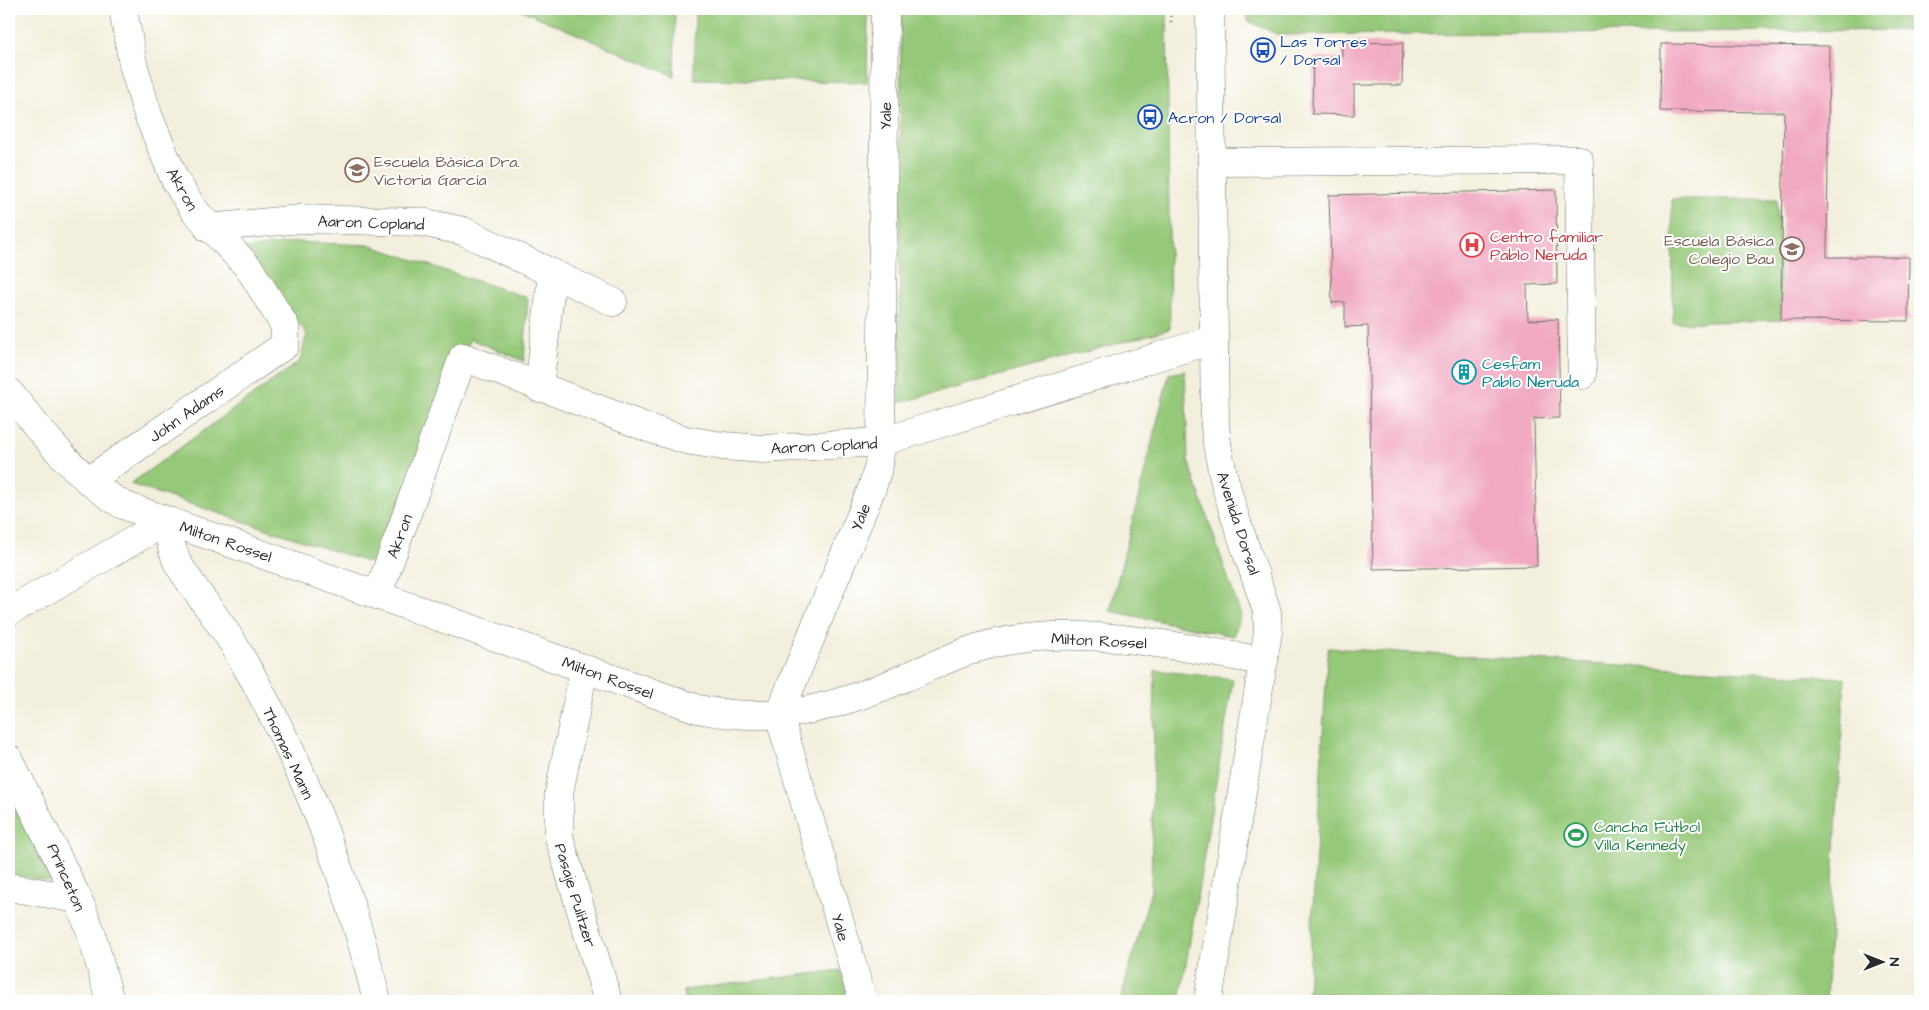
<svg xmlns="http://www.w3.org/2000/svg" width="1929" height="1010" viewBox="0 0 1929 1010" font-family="'Architects Daughter',sans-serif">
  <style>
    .green { fill: #95c878; stroke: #607a52 }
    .building { fill: #f1a9c1 }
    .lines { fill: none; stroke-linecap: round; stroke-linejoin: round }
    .minor-casing { stroke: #717069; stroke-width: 29 }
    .path { stroke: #717069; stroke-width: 3; stroke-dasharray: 1 4; stroke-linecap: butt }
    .minor { stroke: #fff; stroke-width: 28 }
    .labels { text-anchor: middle; stroke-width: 4; stroke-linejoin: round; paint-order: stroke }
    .transit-label { font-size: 16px; fill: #164399; stroke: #fff; text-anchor: start }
    .street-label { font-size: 16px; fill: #2b2b2b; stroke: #fff }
    .education-label { font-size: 16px; fill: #785e54; stroke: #fff; text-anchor: start }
    .health-label { font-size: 16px; fill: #be3a42; stroke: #fff; text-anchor: start }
    .culture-label { font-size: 16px; fill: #0d838f; stroke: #fff; text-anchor: start }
    .leisure-label { font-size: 16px; fill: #27864d; stroke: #fff; text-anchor: start }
  </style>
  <rect width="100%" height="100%" fill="#fff"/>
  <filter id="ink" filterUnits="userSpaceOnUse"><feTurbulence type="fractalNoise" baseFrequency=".02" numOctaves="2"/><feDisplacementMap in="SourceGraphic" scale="10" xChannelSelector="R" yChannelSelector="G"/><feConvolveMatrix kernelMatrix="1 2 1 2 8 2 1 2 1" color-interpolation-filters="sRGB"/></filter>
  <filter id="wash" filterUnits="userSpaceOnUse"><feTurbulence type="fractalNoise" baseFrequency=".0096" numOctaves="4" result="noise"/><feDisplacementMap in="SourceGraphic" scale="20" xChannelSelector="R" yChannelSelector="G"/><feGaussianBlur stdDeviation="1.12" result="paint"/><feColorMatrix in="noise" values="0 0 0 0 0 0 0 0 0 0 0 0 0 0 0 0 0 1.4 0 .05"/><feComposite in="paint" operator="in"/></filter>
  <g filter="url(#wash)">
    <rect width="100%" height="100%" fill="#f3efdd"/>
    <g class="green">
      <path d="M519 9H675L674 76Z"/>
      <path d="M695 9H868L867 82 694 79Z"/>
      <path d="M901 9H1167L1170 329 899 403Z"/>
      <path d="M1248 9H1920V30L1279 35 1248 21Z"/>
      <path d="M1672 199H1777L1781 320 1673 323Z"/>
      <path d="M296 242 369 245 528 298 524 361 470 339 376 565 130 484 300 361 307 334 244 249Z"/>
      <path d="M1185 371 1188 460 1241 616 1233 636 1110 611 1169 374Z"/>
      <path d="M1328 648 1845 678 1826 1001H1452L1308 993Z"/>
      <path d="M1155 670 1233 679 1180 1001H1120L1151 890Z"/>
      <path d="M9 797 53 882 9 874Z"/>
      <path d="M840 970 850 1001H684V990Z"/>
    </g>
    <g id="blocks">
      <g class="building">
        <path d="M1342 42 1403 43 1402 85H1354V115L1312 114 1313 57 1342 58Z"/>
        <path d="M1661 44 1829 46 1827 257H1909L1908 321 1781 320 1784 112 1660 111Z"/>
        <path d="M1556 190 1557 284 1527 285 1528 320 1558 319 1560 418 1534 419 1537 566 1373 569 1368 326 1345 327V302L1332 303 1329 195Z"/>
      </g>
    </g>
  </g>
  <g filter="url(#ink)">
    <use href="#blocks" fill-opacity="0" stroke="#717069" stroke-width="1"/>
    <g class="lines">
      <g class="minor-casing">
        <g id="minor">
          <path d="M1212 162 1579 160 1582 375"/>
          <path d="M208 228 301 219 421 222 463 231 613 302"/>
          <path d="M539 388 552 275"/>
          <path d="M9 392C43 434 76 478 123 505L698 709C774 725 835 708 904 678 935 665 964 650 996 643 1085 624 1176 647 1264 661"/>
          <path d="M88 481 285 345V326L249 268 194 210 175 180 148 115 133 64 123 9"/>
          <path d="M378 594 463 357 651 429 686 440 723 446 763 449 881 442 1215 339"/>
          <path d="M9 612 167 521 172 548 177 562C195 592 219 619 237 650 301 758 348 879 377 1001"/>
          <path d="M584 669 559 793V837L608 1001"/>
          <path d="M9 759 78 899 91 932 110 1001"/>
          <path d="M9 887 78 899"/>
          <path d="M863 1001 779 715 872 488 879 465 881 442 885 9"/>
          <path d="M1208 1001 1268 632 1267 612C1248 550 1221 491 1215 426L1210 9"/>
        </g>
      </g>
      <path class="path" d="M1171 22V9"/>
      <use href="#minor" class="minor"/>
    </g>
  </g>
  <defs>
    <g id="bus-ring" transform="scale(1.25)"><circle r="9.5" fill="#fff" stroke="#1a4fb4" stroke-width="1.5"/><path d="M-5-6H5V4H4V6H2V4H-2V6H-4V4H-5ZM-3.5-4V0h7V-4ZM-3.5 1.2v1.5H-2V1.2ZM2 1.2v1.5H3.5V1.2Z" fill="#1a4fb4"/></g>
    <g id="school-ring" transform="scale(1.25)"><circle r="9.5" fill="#fff" stroke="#8d6e63" stroke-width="1.5"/><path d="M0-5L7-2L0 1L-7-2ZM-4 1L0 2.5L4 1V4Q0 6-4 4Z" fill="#8d6e63"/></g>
    <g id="hospital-ring" transform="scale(1.25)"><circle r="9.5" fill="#fff" stroke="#e0444e" stroke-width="1.5"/><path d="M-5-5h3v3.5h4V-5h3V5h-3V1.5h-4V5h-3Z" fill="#e0444e"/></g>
    <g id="building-ring" transform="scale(1.25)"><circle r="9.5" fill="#fff" stroke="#0f9aa8" stroke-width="1.5"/><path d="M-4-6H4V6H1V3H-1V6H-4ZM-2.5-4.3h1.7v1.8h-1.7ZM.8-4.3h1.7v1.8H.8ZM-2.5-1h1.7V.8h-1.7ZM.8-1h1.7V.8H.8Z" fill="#0f9aa8"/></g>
    <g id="stadium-ring" transform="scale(1.25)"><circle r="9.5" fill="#fff" stroke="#2e9e5b" stroke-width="1.5"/><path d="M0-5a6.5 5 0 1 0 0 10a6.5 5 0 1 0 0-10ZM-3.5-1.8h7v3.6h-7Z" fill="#2e9e5b"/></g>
  </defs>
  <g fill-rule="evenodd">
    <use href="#bus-ring" x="1263" y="50"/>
    <use href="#bus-ring" x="1150" y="117"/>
    <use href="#school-ring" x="357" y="170"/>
    <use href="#hospital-ring" x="1472" y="245"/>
    <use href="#school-ring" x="1792" y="249"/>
    <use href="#building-ring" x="1464" y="372"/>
    <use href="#stadium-ring" x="1576" y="835"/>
  </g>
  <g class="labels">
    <g class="transit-label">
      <text x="1280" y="47">Las Torres<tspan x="1280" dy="18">/ Dorsal</tspan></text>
      <text x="1168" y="123">Acron / Dorsal</text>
    </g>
    <g class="street-label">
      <text transform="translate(885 116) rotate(-89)" y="6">Yale</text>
      <text transform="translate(183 189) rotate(60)" y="6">Akron</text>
      <text transform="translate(371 222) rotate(2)" y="6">Aaron Copland</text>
      <text transform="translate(186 413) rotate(-35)" y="6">John Adams</text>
      <text transform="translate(824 445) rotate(-3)" y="6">Aaron Copland</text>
      <text transform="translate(860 517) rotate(-68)" y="6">Yale</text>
      <text transform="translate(1239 523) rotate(72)" y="6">Avenida Dorsal</text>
      <text transform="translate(399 536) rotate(-70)" y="6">Akron</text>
      <text transform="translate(226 541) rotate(19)" y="6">Milton Rossel</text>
      <text transform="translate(1099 640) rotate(3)" y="6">Milton Rossel</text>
      <text transform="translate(608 677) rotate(20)" y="6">Milton Rossel</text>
      <text transform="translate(289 753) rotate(65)" y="6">Thomas Mann</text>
      <text transform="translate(67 877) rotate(66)" y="6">Princeton</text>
      <text transform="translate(576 895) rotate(73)" y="6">Pasaje Pulitzer</text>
      <text transform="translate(841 927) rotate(74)" y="6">Yale</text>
    </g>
    <g class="education-label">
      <text x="374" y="167">Escuela Básica Dra.<tspan x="374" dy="18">Victoria García</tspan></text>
      <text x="1774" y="246" text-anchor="end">Escuela Básica<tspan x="1774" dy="18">Colegio Bau</tspan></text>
    </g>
    <g class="health-label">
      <text x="1490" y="242">Centro familiar<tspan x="1490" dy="18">Pablo Neruda</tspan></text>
    </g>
    <g class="culture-label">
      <text x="1482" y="369">Cesfam<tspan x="1482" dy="18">Pablo Neruda</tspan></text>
    </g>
    <g class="leisure-label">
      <text x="1594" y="832">Cancha Fútbol<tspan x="1594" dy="18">Villa Kennedy</tspan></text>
    </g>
  </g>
  <rect width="1929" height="1010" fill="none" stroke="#fff" stroke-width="30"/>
  <g transform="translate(1882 962) rotate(90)" stroke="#ffffff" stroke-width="4" paint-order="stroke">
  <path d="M0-4L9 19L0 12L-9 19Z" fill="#2b2b2b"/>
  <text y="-8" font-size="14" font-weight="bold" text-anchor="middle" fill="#2b2b2b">N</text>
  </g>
</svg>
